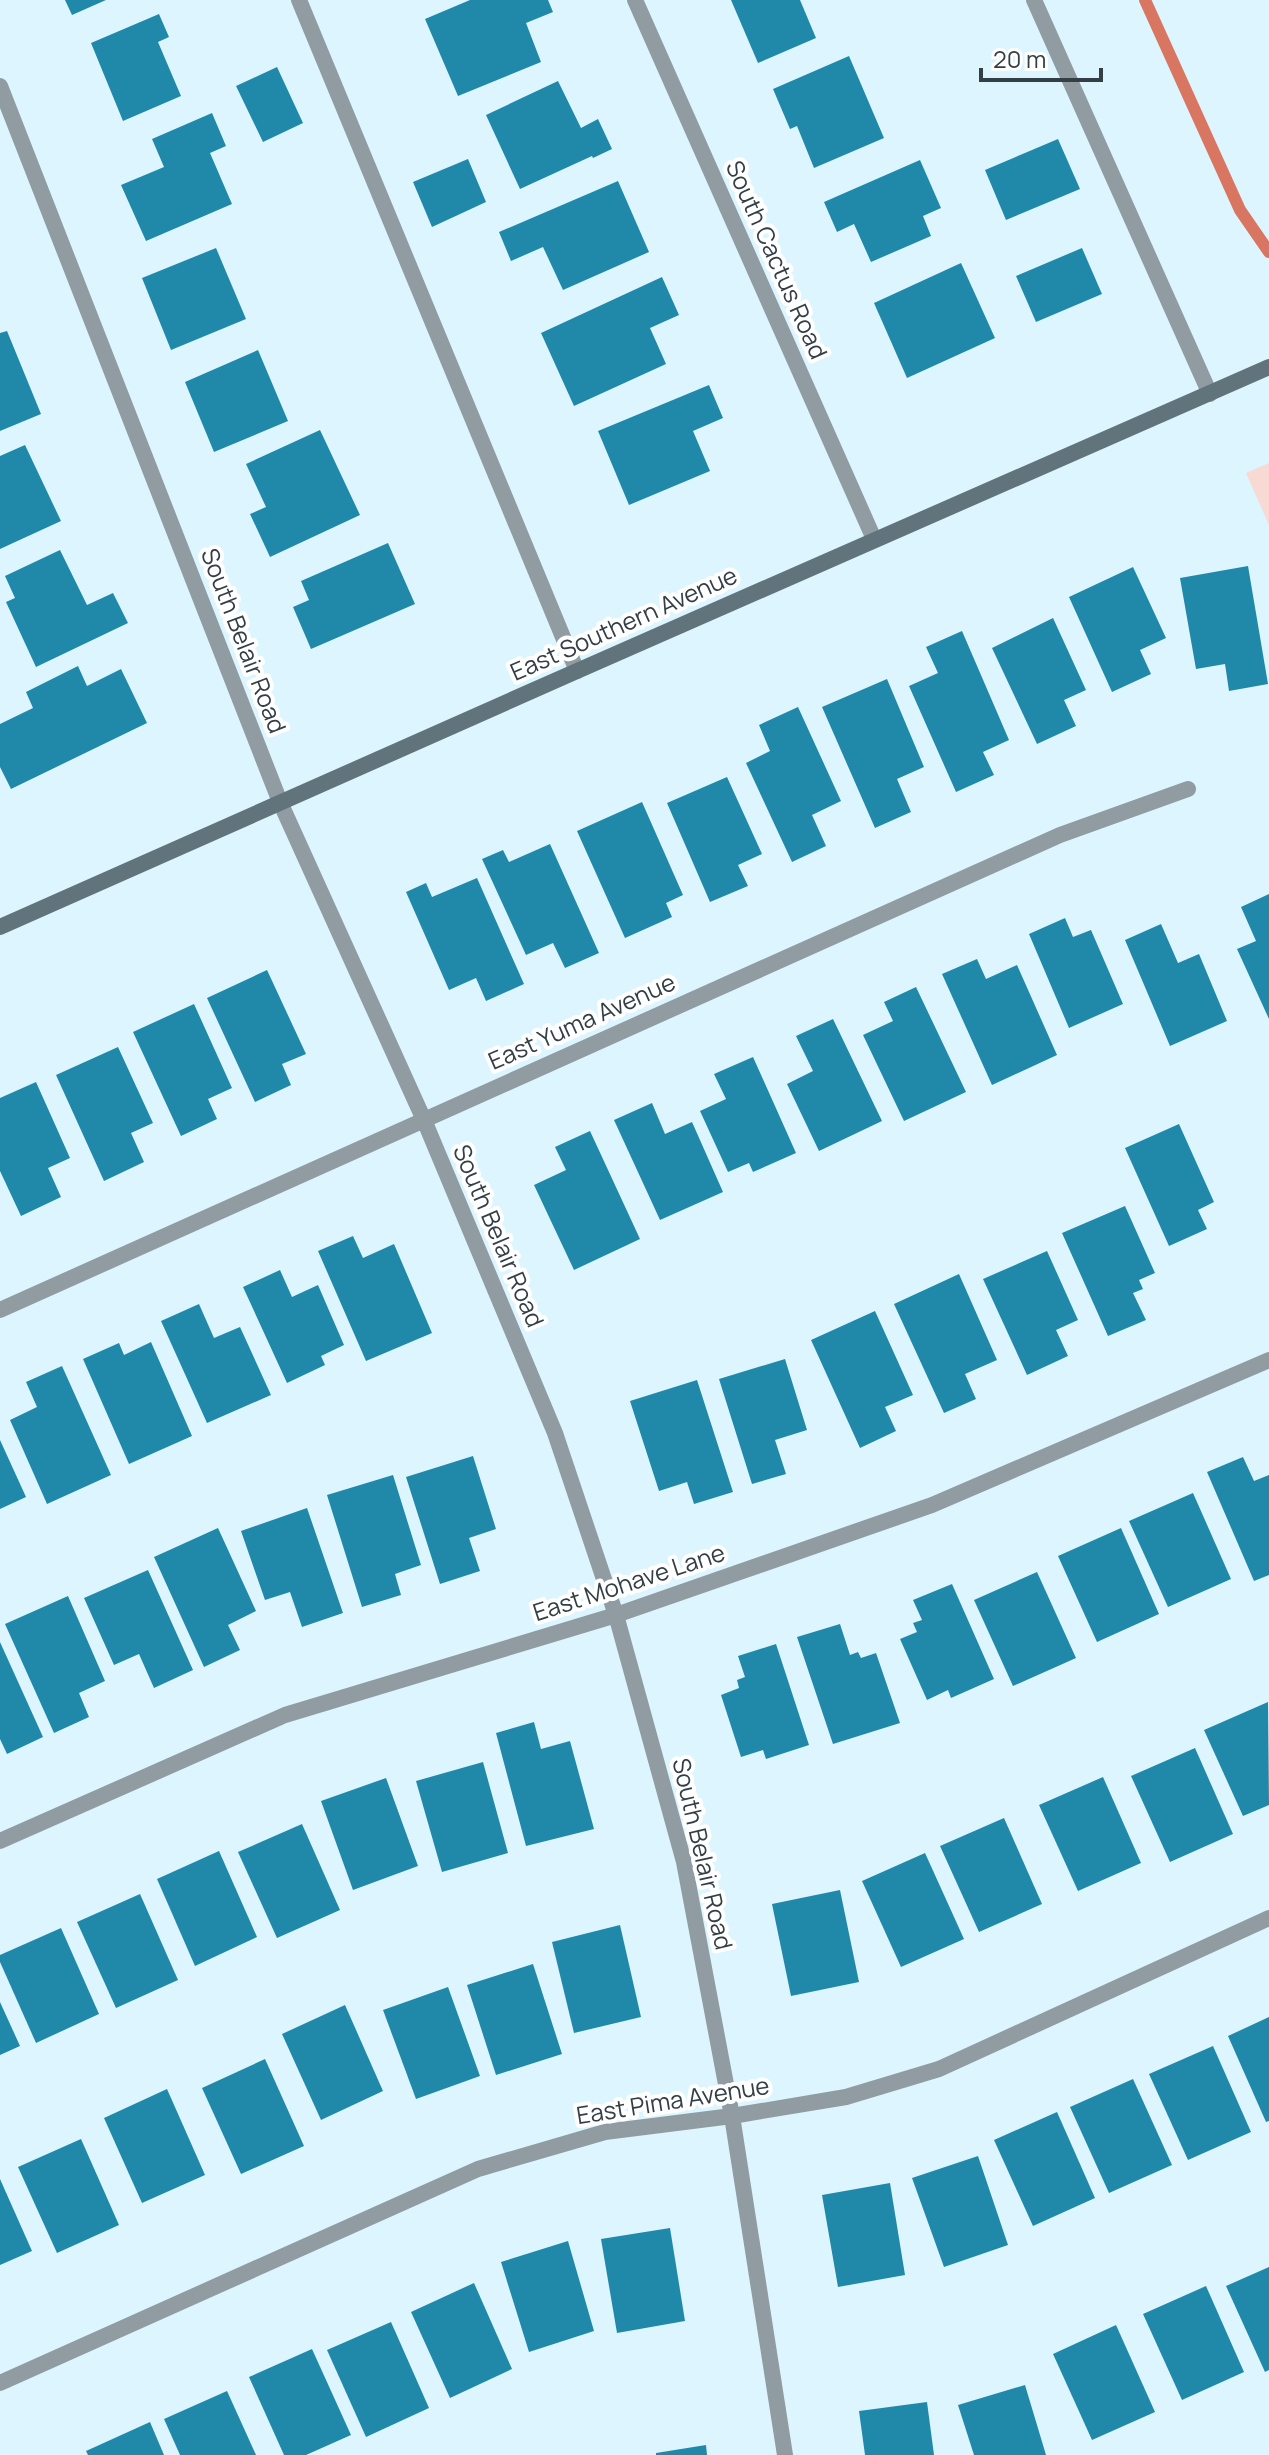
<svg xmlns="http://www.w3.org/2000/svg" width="1269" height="2455" viewBox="0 0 1269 2455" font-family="Manrope,sans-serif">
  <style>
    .green { fill: #f6dad3 }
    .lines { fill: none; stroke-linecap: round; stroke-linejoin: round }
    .stream { stroke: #d97661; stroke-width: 12 }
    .building { fill: #2089aa }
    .lane { stroke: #909ca1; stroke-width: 16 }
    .street { stroke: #909ca1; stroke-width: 16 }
    .secondary { stroke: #62747b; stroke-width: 16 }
    .labels { text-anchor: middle; stroke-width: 8; stroke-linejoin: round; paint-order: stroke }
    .street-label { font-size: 24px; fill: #333f44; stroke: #fff }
  </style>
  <rect width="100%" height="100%" fill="#ddf5ff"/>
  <path class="green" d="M1269 463V525L1246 473Z"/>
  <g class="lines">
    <path class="stream" d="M1145 0 1240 210 1269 252"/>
  </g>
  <g class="building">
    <path d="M65 0H106L72 15Z"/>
    <path d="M470 0H548L553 12 526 23 541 62 458 96 425 19Z"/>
    <path d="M731 0H800L816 38 758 63Z"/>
    <path d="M159 14 169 37 158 42 181 96 123 121 91 43Z"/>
    <path d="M849 56 884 138 814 168 797 126 790 129 773 89Z"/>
    <path d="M277 67 303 123 263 142 236 86Z"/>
    <path d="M558 81 581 128 598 119 612 149 593 158 592 156 520 189 486 115Z"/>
    <path d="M212 113 226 146 210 153 232 204 146 241 121 185 164 167 152 139Z"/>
    <path d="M1058 139 1080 189 1006 220 985 170Z"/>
    <path d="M468 159 486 202 432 227 413 182Z"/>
    <path d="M920 160 941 208 923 216 931 236 871 262 854 224 837 232 824 202Z"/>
    <path d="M618 181 649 252 563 290 543 247 511 261 499 232Z"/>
    <path d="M216 248 246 319 171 350 142 278Z"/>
    <path d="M1082 248 1102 294 1036 322 1016 276Z"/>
    <path d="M961 263 995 338 907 378 874 303Z"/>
    <path d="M662 277 679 315 650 328 666 364 574 406 541 333Z"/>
    <path d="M7 331 41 414 0 431V333Z"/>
    <path d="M258 350 288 421 214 452 185 382Z"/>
    <path d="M709 385 723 418 693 431 710 471 629 505 598 431Z"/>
    <path d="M320 430 360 515 270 557 250 514 266 507 246 464Z"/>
    <path d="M25 445 61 521 0 549V456Z"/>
    <path d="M388 543 415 604 311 649 293 607 309 600 301 581Z"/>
    <path d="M60 550 87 605 113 593 128 623 36 667 6 602 15 598 5 576Z"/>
    <path d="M1248 566 1268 684 1229 691 1225 664 1196 669 1180 578Z"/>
    <path d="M1133 567 1166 638 1140 650 1151 674 1112 692 1069 597Z"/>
    <path d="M1053 618 1086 690 1064 700 1076 726 1037 744 992 648Z"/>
    <path d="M962 631 1009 740 983 752 994 775 956 792 909 686 938 673 926 647Z"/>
    <path d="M78 666 87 686 121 669 147 723 11 789 0 767V724L33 708 26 692Z"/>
    <path d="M887 679 924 767 897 779 911 812 875 828 822 707Z"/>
    <path d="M798 707 841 801 812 815 826 846 792 862 746 763 770 751 759 725Z"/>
    <path d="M727 777 762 854 738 865 748 886 710 902 667 803Z"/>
    <path d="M642 802 683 895 666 903 672 917 625 938 577 831Z"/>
    <path d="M550 844 599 953 565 968 553 943 526 955 482 859 503 850 509 862Z"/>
    <path d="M477 878 524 984 486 1001 476 978 449 990 406 892 426 883 432 897Z"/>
    <path d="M1269 894V1019L1237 949 1256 941 1241 907Z"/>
    <path d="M1065 918 1073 937 1091 930 1123 1004 1069 1028 1029 934Z"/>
    <path d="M1161 924 1178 963 1199 954 1227 1021 1170 1046 1125 940Z"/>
    <path d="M977 959 986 979 1017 965 1057 1055 992 1085 942 974Z"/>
    <path d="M267 970 306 1054 282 1064 291 1085 255 1102 207 998Z"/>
    <path d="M916 987 966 1092 904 1121 863 1035 893 1021 884 1002Z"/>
    <path d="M194 1004 232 1088 208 1099 217 1119 181 1136 133 1032Z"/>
    <path d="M833 1019 882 1121 819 1151 787 1084 813 1071 796 1036Z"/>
    <path d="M118 1047 153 1123 131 1133 144 1162 104 1181 56 1075Z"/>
    <path d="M753 1057 796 1153 753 1172 749 1163 728 1172 700 1111 726 1099 714 1074Z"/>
    <path d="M36 1082 70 1158 48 1168 61 1197 21 1216 0 1171V1098Z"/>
    <path d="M652 1103 665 1134 692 1122 723 1192 660 1220 614 1120Z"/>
    <path d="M1179 1124 1214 1202 1198 1210 1207 1229 1169 1246 1125 1148Z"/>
    <path d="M590 1131 640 1239 574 1270 534 1185 566 1170 555 1147Z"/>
    <path d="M1125 1206 1155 1273 1139 1280 1143 1289 1133 1293 1146 1320 1108 1336 1062 1233Z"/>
    <path d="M353 1236 363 1258 394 1244 432 1333 366 1361 318 1251Z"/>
    <path d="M1047 1251 1078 1320 1056 1330 1068 1356 1027 1375 983 1279Z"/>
    <path d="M280 1270 292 1297 318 1285 344 1345 321 1356 325 1365 287 1383 243 1287Z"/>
    <path d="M959 1274 997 1360 965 1374 976 1399 944 1413 894 1304Z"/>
    <path d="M199 1304 214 1338 240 1327 271 1395 207 1423 161 1321Z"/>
    <path d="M875 1311 913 1395 885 1407 896 1431 860 1448 811 1340Z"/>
    <path d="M151 1342 192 1436 129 1464 83 1359 119 1343 124 1355Z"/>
    <path d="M785 1359 807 1430 775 1440 786 1474 752 1484 719 1379Z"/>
    <path d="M62 1366 111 1475 47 1504 10 1420 37 1407 26 1382Z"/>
    <path d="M697 1380 733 1492 694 1504 687 1482 659 1491 630 1401Z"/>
    <path d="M0 1440 26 1497 0 1509Z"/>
    <path d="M473 1456 496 1529 469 1538 480 1571 440 1584 406 1477Z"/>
    <path d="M1243 1457 1254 1481 1269 1475V1575L1254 1581 1207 1472Z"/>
    <path d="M393 1475 421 1565 395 1574 401 1595 362 1607 327 1495Z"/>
    <path d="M1193 1493 1231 1579 1168 1607 1129 1521Z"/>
    <path d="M307 1508 343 1613 302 1627 290 1592 265 1600 241 1531Z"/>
    <path d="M218 1528 256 1611 228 1625 240 1650 204 1667 154 1557Z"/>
    <path d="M1121 1528 1159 1614 1097 1642 1058 1556Z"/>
    <path d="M148 1570 193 1670 154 1688 139 1654 114 1665 84 1598Z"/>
    <path d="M1037 1572 1076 1658 1013 1686 974 1600Z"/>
    <path d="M952 1584 994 1679 951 1698 948 1690 927 1700 900 1639 917 1632 913 1623 922 1620 913 1600Z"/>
    <path d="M68 1596 105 1681 79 1693 89 1717 54 1733 5 1624Z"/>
    <path d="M840 1624 850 1655 858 1652 861 1658 876 1653 900 1723 833 1744 797 1637Z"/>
    <path d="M0 1642 43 1737 7 1754 0 1739Z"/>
    <path d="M776 1644 809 1745 766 1759 763 1750 741 1757 721 1695 739 1688 737 1680 745 1677 738 1656Z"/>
    <path d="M1268 1702 1269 1805 1243 1816 1204 1730Z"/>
    <path d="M534 1722 541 1749 570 1741 594 1829 526 1846 496 1733Z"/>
    <path d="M1195 1748 1233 1834 1170 1862 1131 1776Z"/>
    <path d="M483 1762 508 1853 442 1872 416 1781Z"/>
    <path d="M1103 1777 1141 1863 1078 1891 1039 1805Z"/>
    <path d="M386 1778 418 1866 353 1890 321 1801Z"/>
    <path d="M1004 1818 1042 1904 979 1932 940 1846Z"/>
    <path d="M302 1824 340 1910 277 1938 238 1852Z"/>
    <path d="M219 1851 257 1937 195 1966 157 1879Z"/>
    <path d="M925 1853 964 1939 901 1967 862 1881Z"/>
    <path d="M840 1890 859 1982 791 1996 772 1904Z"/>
    <path d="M140 1894 178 1980 116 2008 77 1922Z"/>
    <path d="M620 1925 641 2017 574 2033 552 1942Z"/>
    <path d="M61 1928 99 2014 36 2043 0 1962V1955Z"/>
    <path d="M533 1964 562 2054 496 2075 467 1985Z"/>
    <path d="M448 1987 480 2076 416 2099 383 2010Z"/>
    <path d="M0 2002 20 2046 0 2055Z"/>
    <path d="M345 2005 383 2091 321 2120 282 2034Z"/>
    <path d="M1269 2017V2121L1266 2122 1228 2036Z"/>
    <path d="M1213 2046 1251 2132 1188 2160 1149 2074Z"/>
    <path d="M265 2059 304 2146 241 2174 202 2088Z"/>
    <path d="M1133 2079 1172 2165 1109 2193 1070 2107Z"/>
    <path d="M167 2089 205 2175 142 2203 104 2118Z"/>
    <path d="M1057 2112 1095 2198 1033 2226 994 2140Z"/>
    <path d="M81 2139 119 2225 57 2253 18 2167Z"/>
    <path d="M978 2156 1008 2245 944 2267 912 2178Z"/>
    <path d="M0 2179 32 2251 0 2265Z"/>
    <path d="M890 2183 905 2275 838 2287 822 2195Z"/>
    <path d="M670 2228 685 2321 617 2333 601 2239Z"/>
    <path d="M568 2241 594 2331 529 2352 501 2262Z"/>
    <path d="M1269 2267V2370L1265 2372 1226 2286Z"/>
    <path d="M474 2283 512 2369 450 2398 411 2312Z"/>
    <path d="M1206 2286 1244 2372 1182 2400 1143 2314Z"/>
    <path d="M391 2322 429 2408 366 2437 327 2350Z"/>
    <path d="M1116 2325 1155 2412 1092 2440 1053 2354Z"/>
    <path d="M312 2349 351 2435 306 2455H284L249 2377Z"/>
    <path d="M1025 2385 1046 2455H974L958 2405Z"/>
    <path d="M227 2391 256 2455H180L164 2419Z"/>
    <path d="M927 2402 934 2455H865L859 2411Z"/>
    <path d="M150 2422 164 2455H88L86 2451Z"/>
    <path d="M706 2445 707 2455H656V2453Z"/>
  </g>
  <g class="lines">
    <g class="lane">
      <path d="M299 0 577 671"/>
      <path d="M1034 0 1210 394"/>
    </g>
    <g class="street">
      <path d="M635 0 874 539"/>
      <path d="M0 86 280 802 424 1120 555 1433 616 1615 684 1862 732 2116 785 2455"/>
      <path d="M0 1310 1060 835 1188 789"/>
      <path d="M0 1841 285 1715 616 1615 932 1505 1269 1360"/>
      <path d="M0 2383 478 2169 605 2132 732 2116 846 2097 939 2069 1269 1918"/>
    </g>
    <path class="secondary" d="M0 927 577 671 1269 367"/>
  </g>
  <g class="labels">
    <g class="street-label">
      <text transform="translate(776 260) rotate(66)" y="8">South Cactus Road</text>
      <text transform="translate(624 624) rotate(-24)" y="8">East Southern Avenue</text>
      <text transform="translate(243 641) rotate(69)" y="8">South Belair Road</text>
      <text transform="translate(582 1022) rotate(-24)" y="8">East Yuma Avenue</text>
      <text transform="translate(498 1236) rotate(67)" y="8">South Belair Road</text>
      <text transform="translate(629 1583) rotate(-18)" y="8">East Mohave Lane</text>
      <text transform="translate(702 1854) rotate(77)" y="8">South Belair Road</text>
      <text transform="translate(673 2101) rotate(-9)" y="8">East Pima Avenue</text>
    </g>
  </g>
  <path d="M981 68v12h120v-12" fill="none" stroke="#333f44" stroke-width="4"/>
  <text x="993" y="68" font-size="24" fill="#333f44" stroke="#ffffff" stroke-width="6" paint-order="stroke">20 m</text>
</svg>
